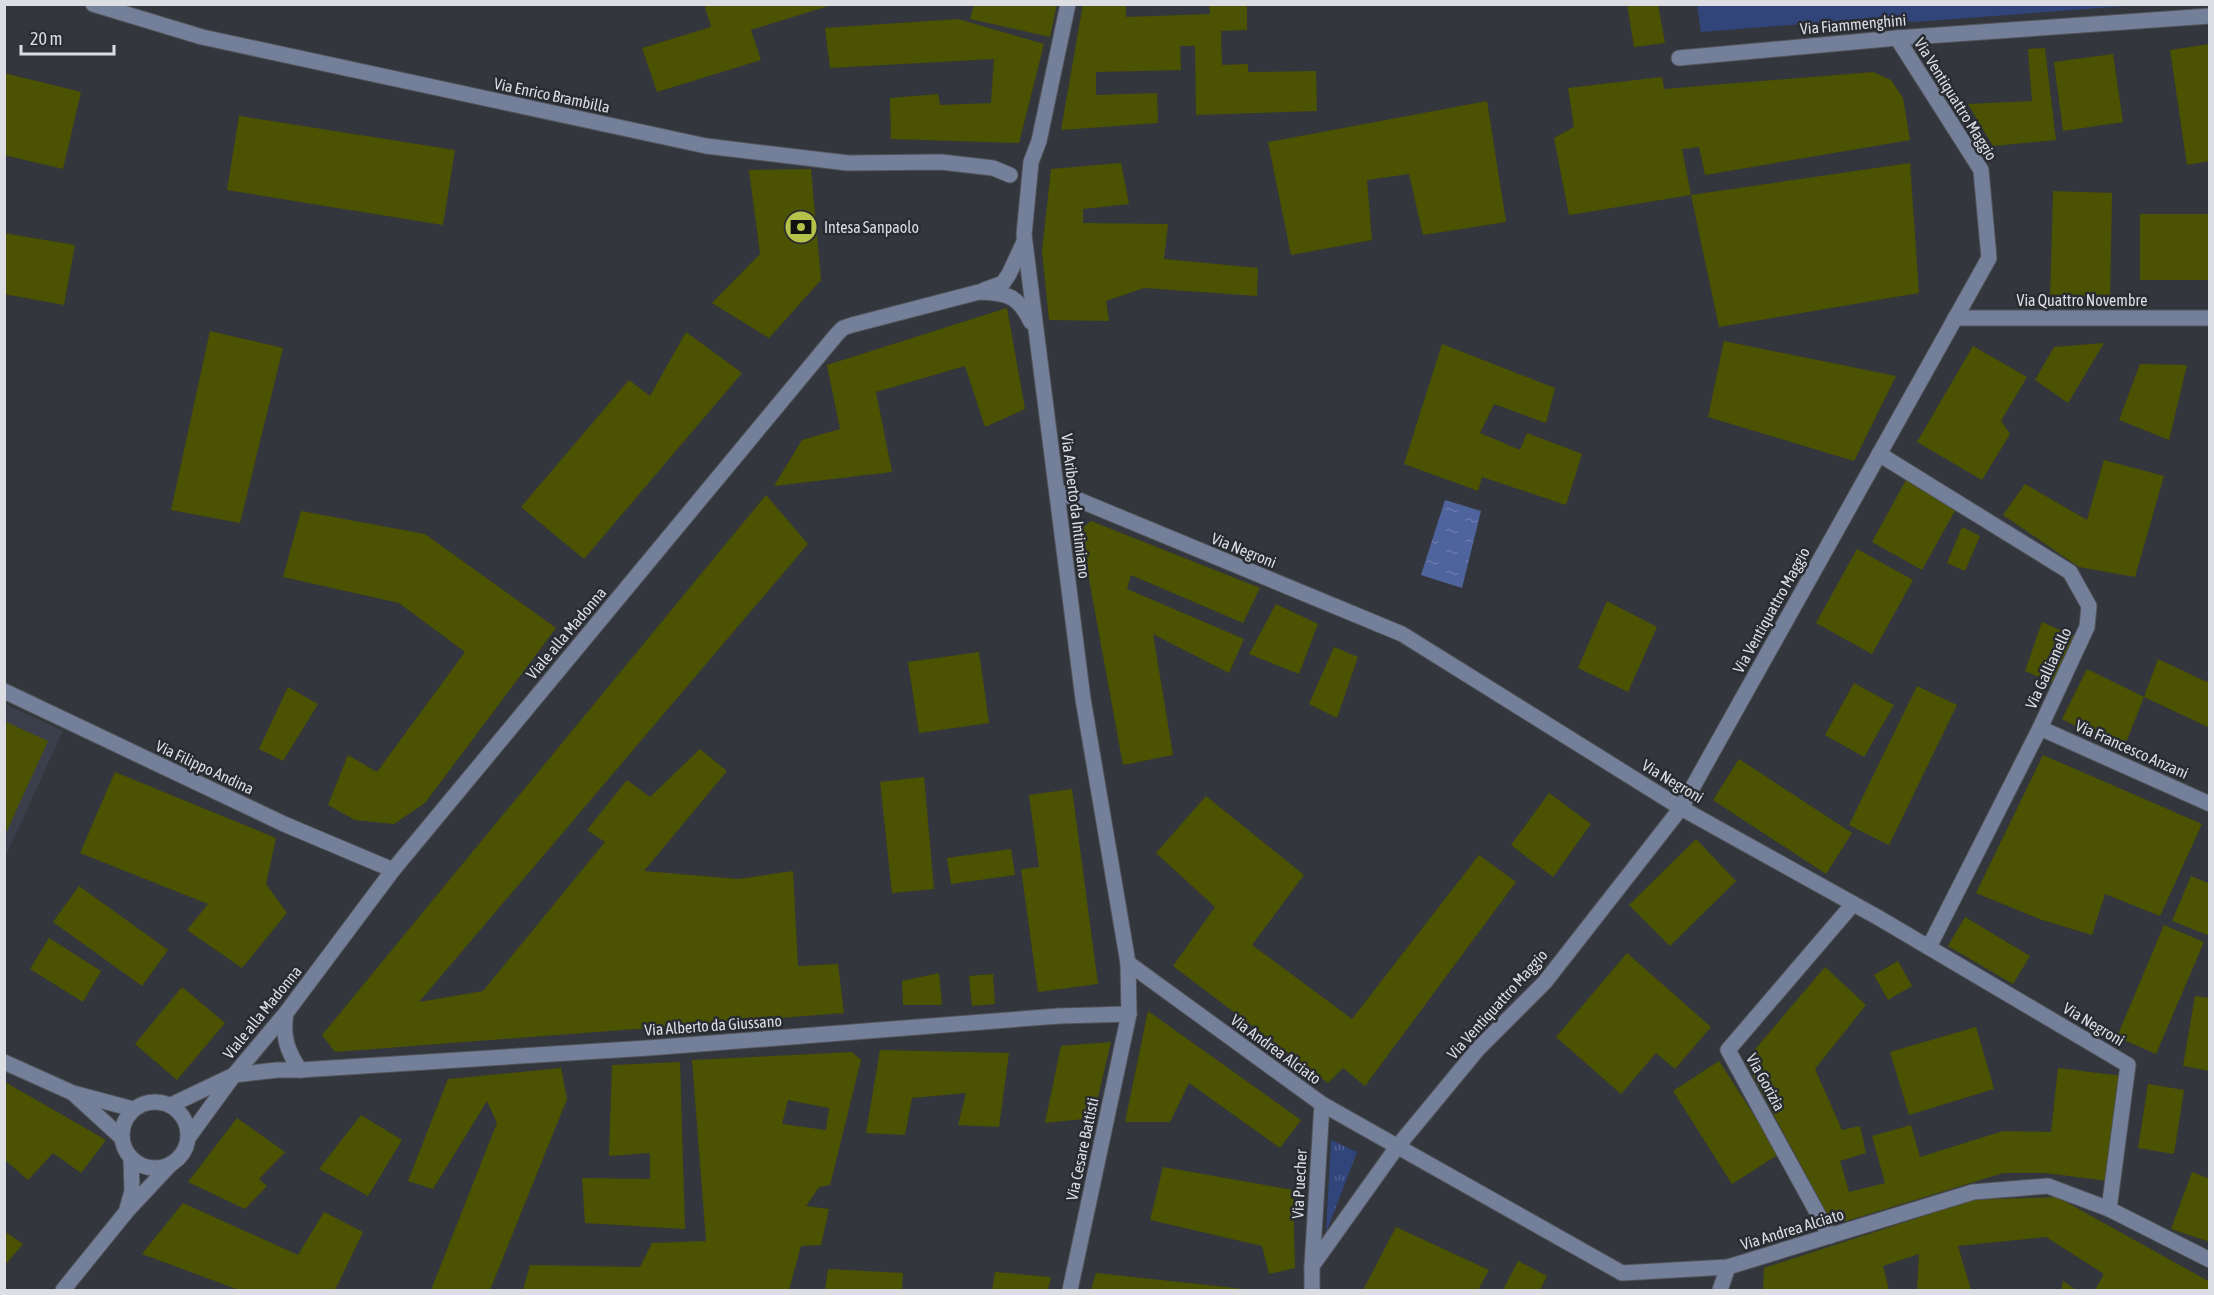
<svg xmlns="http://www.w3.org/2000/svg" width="2214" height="1295" viewBox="0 0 2214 1295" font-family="'Asap Condensed',sans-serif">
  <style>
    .built { fill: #3a3f4b }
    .grass { fill: url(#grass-tufts) }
    .green { fill: #32457b }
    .water { fill: url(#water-ripples) }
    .building { fill: #4b5201; fill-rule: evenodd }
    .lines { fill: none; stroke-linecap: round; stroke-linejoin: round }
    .minor-casing { stroke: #52545a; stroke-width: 17 }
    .minor { stroke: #747f99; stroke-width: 15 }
    .labels { text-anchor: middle; stroke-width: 5; stroke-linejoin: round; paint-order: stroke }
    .street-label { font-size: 16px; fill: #dddee3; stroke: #292c32 }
    .poi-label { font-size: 16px; fill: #dddee3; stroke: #292c32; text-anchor: start }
  </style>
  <defs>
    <pattern id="grass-tufts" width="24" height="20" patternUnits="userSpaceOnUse" patternTransform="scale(1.5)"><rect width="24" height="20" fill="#32457b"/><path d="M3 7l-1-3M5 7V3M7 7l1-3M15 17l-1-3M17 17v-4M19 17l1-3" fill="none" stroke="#4f5f8e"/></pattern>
    <pattern id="water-ripples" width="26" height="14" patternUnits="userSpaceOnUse" patternTransform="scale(1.5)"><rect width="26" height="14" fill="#4f649d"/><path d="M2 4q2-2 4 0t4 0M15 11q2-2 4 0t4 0" fill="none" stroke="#687aaa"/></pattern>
  </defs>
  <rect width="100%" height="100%" fill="#33363c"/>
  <path class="built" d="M5 704 63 731 5 857Z"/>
  <path class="grass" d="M1331 1140 1357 1152 1326 1233Z"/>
  <path class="green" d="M1697 5V4L2140 5 1914 22 1877 18 1701 32Z"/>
  <path class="water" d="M1445 500 1481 511 1462 588 1421 575Z"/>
  <g class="building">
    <path d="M704 4H832V5L751 30 761 60 657 92 642 48 711 27Z"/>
    <path d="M974 4H1057L1050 37 970 19Z"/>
    <path d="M1083 4H1126V17L1210 14 1209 4H1247V30L1221 31 1222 65 1248 64V72L1316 71 1317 111 1196 115 1195 46H1180L1181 70 1096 72V95L1157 93 1158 123 1061 130Z"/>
    <path d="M1627 4H1658L1665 43 1634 47Z"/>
    <path d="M958 19 1044 44 1019 143 891 139 890 98 938 94 940 105 991 103 994 59 830 68 825 28Z"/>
    <path d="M2210 44V161L2187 165 2170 50Z"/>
    <path d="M2045 48 2056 140 1993 146 1968 104 2032 101 2028 49Z"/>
    <path d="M2113 54 2123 122 2063 131 2054 62Z"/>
    <path d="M1873 72 1891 80 1903 98 1910 140 1705 175 1699 147 1682 149 1691 195 1569 215 1554 138 1574 127 1568 88 1662 77 1664 89Z"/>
    <path d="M4 73 81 92 63 169 4 155Z"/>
    <path d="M1487 101 1506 222 1423 235 1409 174 1367 180 1372 240 1291 255 1268 142Z"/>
    <path d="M239 116 455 150 443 225 227 190Z"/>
    <path d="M1121 163 1129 204 1083 209V223L1168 224 1164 259 1258 268 1257 296 1144 288 1106 301 1109 321 1049 320 1042 251 1051 169Z"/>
    <path d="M1910 163 1919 293 1719 327 1691 195Z"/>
    <path d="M811 169 821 280 769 338 712 303 760 254 749 170Z"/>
    <path d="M2053 191 2112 193 2110 304 2050 303Z"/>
    <rect x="2140" y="214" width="70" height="66"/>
    <path d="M4 233 75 245 64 305 4 294Z"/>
    <path d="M1007 308 1025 409 985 427 965 366 876 392 892 472 774 486 802 440 840 429 827 365Z"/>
    <path d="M210 331 283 348 240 523 171 510Z"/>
    <path d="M686 332 742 373 584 559 521 507 629 380 650 396Z"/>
    <path d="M1724 341 1896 376 1854 461 1708 417Z"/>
    <path d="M2104 343 2068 403 2035 380 2054 347Z"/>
    <path d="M1442 344 1555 388 1546 423 1494 404 1480 433 1520 450 1527 433 1582 454 1566 505 1482 477 1478 491 1404 464Z"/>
    <path d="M1973 346 2027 377 2001 421 2010 434 1982 480 1917 442Z"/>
    <path d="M2140 364 2187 365 2169 440 2119 420Z"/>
    <path d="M2104 460 2164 476 2135 577 2079 567 2003 515 2025 484 2087 520Z"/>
    <path d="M1906 480 1956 509 1922 570 1872 542Z"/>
    <path d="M766 495 808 544 419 1002 483 991 605 842 587 830 627 780 650 797 700 749 727 771 644 871 739 879 793 871 798 966 838 964 844 1013 335 1052 322 1035Z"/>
    <path d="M301 511 425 534 556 628 425 803 394 824 355 820 328 805 348 755 377 772 465 652 399 603 283 577Z"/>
    <path d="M1091 521 1260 588 1243 623 1131 575 1127 589 1244 639 1229 673 1153 634 1173 755 1123 765 1080 530Z"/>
    <path d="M1962 527 1980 536 1965 571 1947 563Z"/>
    <path d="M1857 549 1913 580 1872 654 1816 623Z"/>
    <path d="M1607 601 1657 627 1628 692 1578 668Z"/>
    <path d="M1276 604 1318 624 1299 674 1249 654Z"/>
    <path d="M2042 622 2078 638 2058 685 2025 671Z"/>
    <path d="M1334 647 1358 657 1337 718 1309 704Z"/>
    <path d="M979 652 989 723 919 733 908 662Z"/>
    <path d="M2158 659 2207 682 2210 675V728L2144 697Z"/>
    <path d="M2087 669 2144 697 2123 750 2062 719Z"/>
    <path d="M1854 683 1894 705 1864 757 1825 735Z"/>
    <path d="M1917 686 1957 705 1889 845 1849 825Z"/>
    <path d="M288 687 318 704 283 761 259 749Z"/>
    <path d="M4 721 48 741 4 837Z"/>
    <path d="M2043 755 2202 824 2160 916 2105 894 2092 935 2042 920 1976 893Z"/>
    <path d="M1739 759 1852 833 1826 874 1713 800Z"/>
    <path d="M115 772 276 838 266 884 287 913 242 968 187 930 208 904 80 853Z"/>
    <path d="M924 777 934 889 892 893 880 782Z"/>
    <path d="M1072 789 1098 984 1038 992 1021 869 1039 867 1029 795Z"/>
    <path d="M1549 793 1591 824 1553 877 1511 845Z"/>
    <path d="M1206 796 1304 875 1252 945 1352 1019 1479 855 1516 882 1365 1086 1343 1068 1328 1083 1173 966 1215 907 1156 853Z"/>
    <path d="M1696 839 1736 881 1670 946 1629 905Z"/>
    <path d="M1011 849 1015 875 951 884 947 858Z"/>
    <path d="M2191 876 2210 884V936L2172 921Z"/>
    <path d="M79 886 168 950 142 986 53 922Z"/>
    <path d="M1965 917 2030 956 2013 984 1948 946Z"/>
    <path d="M2164 925 2204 942 2156 1054 2117 1037Z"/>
    <path d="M49 938 101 971 83 1002 30 969Z"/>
    <path d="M1627 953 1711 1027 1675 1069 1656 1053 1621 1094 1556 1037Z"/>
    <path d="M1898 961 1912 986 1888 1000 1874 975Z"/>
    <path d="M1825 967 1866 1005 1815 1069 1842 1130 1860 1126 1866 1153 1840 1161 1849 1192 1885 1183 1872 1136 1911 1125 1920 1157 2003 1131 2051 1132 2058 1068 2122 1076 2108 1181 2045 1173H2003L1833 1225 1745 1061Z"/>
    <path d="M939 973 942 1005H903L902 981Z"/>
    <path d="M993 974 995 1004 972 1006 969 976Z"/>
    <path d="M182 987 225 1023 177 1080 135 1044Z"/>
    <path d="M2195 996 2210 998V1071L2183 1066Z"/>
    <path d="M1148 1011 1301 1120 1280 1148 1189 1083 1170 1122H1125Z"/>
    <path d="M1976 1027 1994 1089 1909 1115 1890 1052Z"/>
    <path d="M1111 1042 1093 1118 1045 1123 1061 1046Z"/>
    <path d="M880 1050 1009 1053 999 1127 958 1125 966 1093 912 1098 905 1135 866 1133Z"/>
    <path d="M852 1052 861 1060 830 1185 819 1187 806 1206 829 1209 821 1245 801 1246 789 1290H523L530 1265 640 1267 652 1243 706 1241 692 1060ZM788 1100 829 1108 826 1130 782 1124Z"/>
    <path d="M1719 1061 1779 1154 1732 1184 1673 1091Z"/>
    <path d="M680 1062 685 1229 585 1223 582 1178 650 1179V1153L609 1156 612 1065Z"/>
    <path d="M561 1068 567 1099 490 1290H431L497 1123 487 1101 433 1189 408 1181 448 1079Z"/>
    <path d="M5 1082 106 1140 81 1173 53 1153 28 1180 5 1160Z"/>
    <path d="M2148 1084 2184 1090 2174 1154 2138 1148Z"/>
    <path d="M361 1115 402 1140 368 1196 319 1169Z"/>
    <path d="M237 1118 285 1152 259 1179 267 1186 245 1209 188 1182Z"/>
    <path d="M1163 1167 1293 1190 1295 1268 1269 1274 1262 1246 1150 1220Z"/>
    <path d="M2192 1172 2210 1179V1242L2171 1229Z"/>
    <path d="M2057 1197 2210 1282V1290H2095L2104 1274 2046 1237 1958 1246 1971 1290H1917L1919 1254 1883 1266 1889 1290H1763L1764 1268 1973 1200Z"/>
    <path d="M183 1203 298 1255 324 1212 363 1232 335 1290H239L142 1254Z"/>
    <path d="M1396 1227 1489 1270 1478 1290H1363Z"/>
    <path d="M4 1231 23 1244 4 1266Z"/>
    <path d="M1518 1261 1547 1276 1540 1290H1503Z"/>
    <path d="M828 1269 903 1273 902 1290H825Z"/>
    <path d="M995 1272 1051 1277 1048 1290H992Z"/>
    <path d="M1096 1273 1244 1289V1290H1091Z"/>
    <path d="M2063 1281 2076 1290H2061Z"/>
  </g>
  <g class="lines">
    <g class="minor-casing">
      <g id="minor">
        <path d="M93 4 202 37 706 146 848 163 941 162 993 168 1010 175"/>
        <path d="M1068 4 1039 141 1031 162 1024 235 1083 699 1128 963 1129 1014 1070 1290"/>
        <path d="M1679 58 1897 38 2210 16"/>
        <path d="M984 290 1003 283 1009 274 1024 242"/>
        <path d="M1955 318H2210"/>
        <path d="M1879 454 2070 572 2089 606 2087 627 2040 728 1929 947"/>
        <path d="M1057 491 1402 634 1681 808 1879 918 2128 1065 2109 1209"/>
        <path d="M4 691 284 824 393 870"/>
        <path d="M2040 728 2210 804"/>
        <path d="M1128 963 1322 1104 1622 1273 1728 1267 1973 1192 2048 1186 2109 1209 2210 1260"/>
        <path d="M286 1013C282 1036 287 1051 300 1070"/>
        <path d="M4 1062 73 1093 133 1109"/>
        <path d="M75 1095 122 1138"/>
        <circle cx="155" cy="1135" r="33"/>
        <path d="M171 1105 234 1075 277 1070H300L648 1048 1059 1016 1129 1014"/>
        <path d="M188 1138 234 1075 286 1013 393 870 837 334 843 328 852 325 979 292C1007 293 1018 295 1031 322"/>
        <path d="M127 1209 132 1191 131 1158"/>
        <path d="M1830 1236 1728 1050 1853 904"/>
        <path d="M1312 1266 1322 1104"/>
        <path d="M63 1290 127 1211 170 1165"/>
        <path d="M1312 1290V1266L1397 1147 1478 1049 1545 982 1681 808 1989 258 1981 170 1897 38"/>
        <path d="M1720 1290 1728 1267"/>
      </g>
    </g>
    <use href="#minor" class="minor"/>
  </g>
  <defs>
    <g id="bank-disc" transform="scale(1.725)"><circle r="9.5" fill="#b4c24a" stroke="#292c32"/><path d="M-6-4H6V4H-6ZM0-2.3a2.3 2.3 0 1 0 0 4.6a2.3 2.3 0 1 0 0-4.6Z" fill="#111"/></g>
  </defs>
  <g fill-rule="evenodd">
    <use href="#bank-disc" x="801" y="227"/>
  </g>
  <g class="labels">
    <g class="street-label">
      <text transform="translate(1853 24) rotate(-5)" y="6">Via Fiammenghini</text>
      <text transform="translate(552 95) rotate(12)" y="6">Via Enrico Brambilla</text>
      <text transform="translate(1956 99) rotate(58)" y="6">Via Ventiquattro Maggio</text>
      <text x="2082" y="306">Via Quattro Novembre</text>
      <text transform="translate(1076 506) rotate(83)" y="6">Via Ariberto da Intimiano</text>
      <text transform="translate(1244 550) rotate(22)" y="6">Via Negroni</text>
      <text transform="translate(1771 610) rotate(-61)" y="6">Via Ventiquattro Maggio</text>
      <text transform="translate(566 633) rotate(-50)" y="6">Viale alla Madonna</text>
      <text transform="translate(2048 668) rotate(-65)" y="6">Via Gallianello</text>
      <text transform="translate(2132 749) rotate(24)" y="6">Via Francesco Anzani</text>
      <text transform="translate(205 767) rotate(25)" y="6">Via Filippo Andina</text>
      <text transform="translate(1673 781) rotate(31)" y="6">Via Negroni</text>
      <text transform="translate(1497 1004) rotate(-48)" y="6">Via Ventiquattro Maggio</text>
      <text transform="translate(262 1012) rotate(-51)" y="6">Viale alla Madonna</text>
      <text transform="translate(2094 1024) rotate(31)" y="6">Via Negroni</text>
      <text transform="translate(713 1025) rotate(-4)" y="6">Via Alberto da Giussano</text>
      <text transform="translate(1276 1049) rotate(36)" y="6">Via Andrea Alciato</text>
      <text transform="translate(1766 1082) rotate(61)" y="6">Via Gorizia</text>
      <text transform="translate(1082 1149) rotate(-78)" y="6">Via Cesare Battisti</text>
      <text transform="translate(1299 1184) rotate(-87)" y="6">Via Puecher</text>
      <text transform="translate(1792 1229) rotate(-17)" y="6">Via Andrea Alciato</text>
    </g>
    <g class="poi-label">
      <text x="824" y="233">Intesa Sanpaolo</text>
    </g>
  </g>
  <rect width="2214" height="1295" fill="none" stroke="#dddee3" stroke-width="12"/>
  <path d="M21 45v9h93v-9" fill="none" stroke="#dddee3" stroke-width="3"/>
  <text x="30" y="45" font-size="18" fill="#dddee3" stroke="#292c32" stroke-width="4.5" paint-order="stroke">20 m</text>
</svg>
